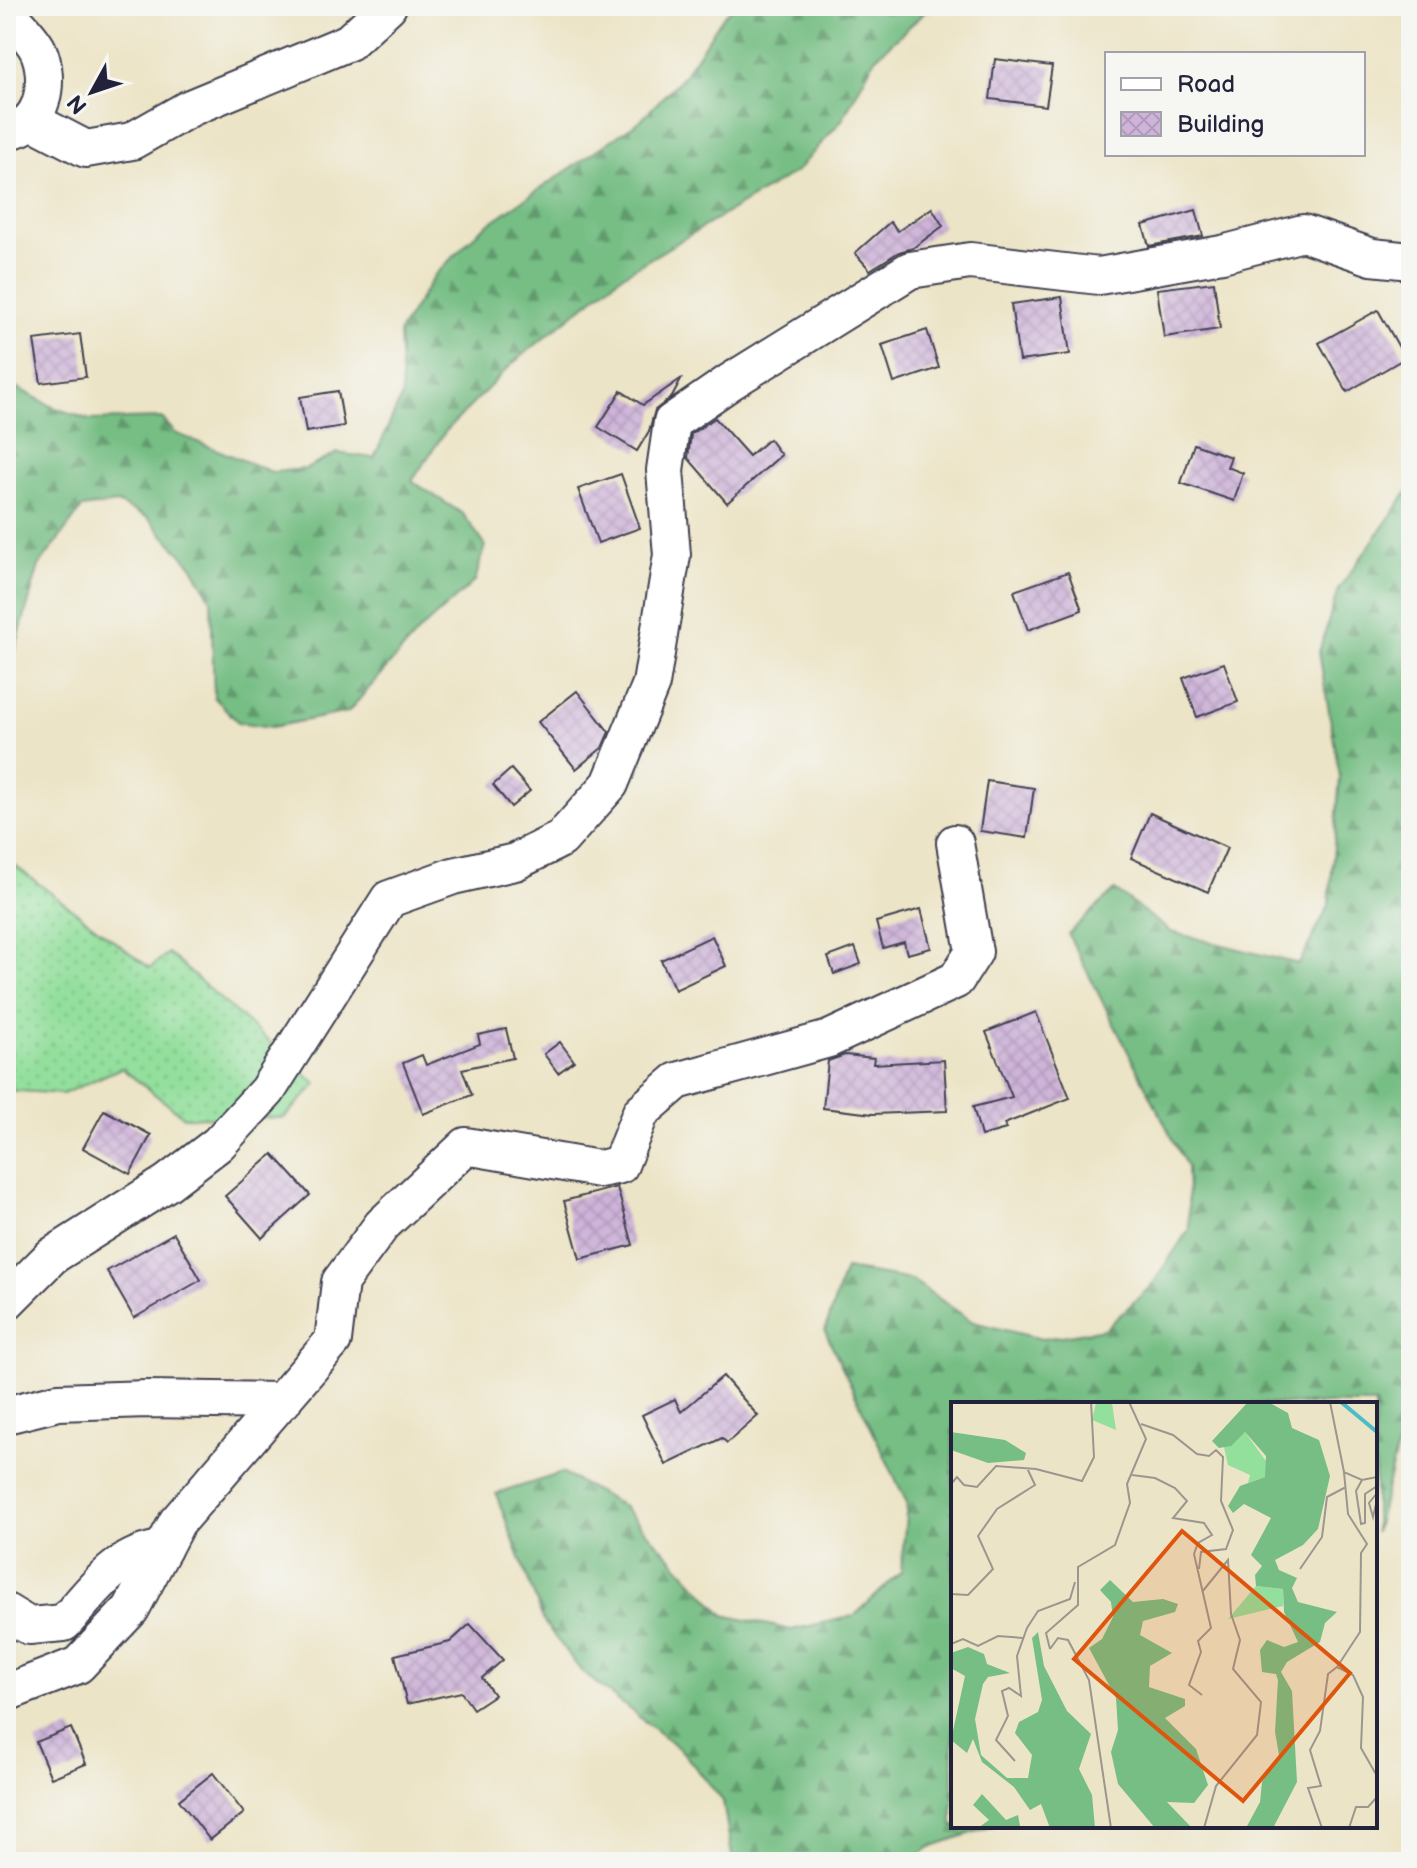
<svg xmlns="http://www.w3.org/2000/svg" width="1417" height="1868" viewBox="0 0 1417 1868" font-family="'Balsamiq Sans',sans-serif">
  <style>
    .grass { fill: url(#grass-dots); stroke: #5a806c; stroke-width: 2 }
    .forest { fill: url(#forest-firs); stroke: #4c7060; stroke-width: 2 }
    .building { fill: url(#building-cross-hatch) }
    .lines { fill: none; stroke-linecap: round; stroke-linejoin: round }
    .minor-casing { stroke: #403f50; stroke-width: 40 }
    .minor { stroke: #fff; stroke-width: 36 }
    .inset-river { fill: none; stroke: #4ebbc9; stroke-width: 4 }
    .inset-road { fill: none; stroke: #9b968e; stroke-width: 2 }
    .view { fill: #de560e; fill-opacity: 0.15; stroke: #de560e; stroke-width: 4 }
    .inset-edge { fill: none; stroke: #22223b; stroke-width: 4 }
  </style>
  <defs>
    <pattern id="grass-dots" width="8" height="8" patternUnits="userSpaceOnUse" patternTransform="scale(2)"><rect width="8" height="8" fill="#93df9c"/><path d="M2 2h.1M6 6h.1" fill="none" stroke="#7ebf87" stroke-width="1.8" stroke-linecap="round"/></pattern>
    <pattern id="forest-firs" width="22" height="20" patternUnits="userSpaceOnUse" patternTransform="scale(2)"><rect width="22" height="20" fill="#76be84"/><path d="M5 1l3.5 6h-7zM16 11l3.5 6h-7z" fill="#609a6d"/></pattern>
    <pattern id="building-cross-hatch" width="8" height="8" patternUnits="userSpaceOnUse" patternTransform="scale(2)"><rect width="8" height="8" fill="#ceb4d9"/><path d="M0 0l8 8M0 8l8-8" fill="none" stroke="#b19abb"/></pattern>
  </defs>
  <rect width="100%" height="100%" fill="#f6f6f2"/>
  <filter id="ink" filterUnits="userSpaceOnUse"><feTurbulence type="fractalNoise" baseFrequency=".0125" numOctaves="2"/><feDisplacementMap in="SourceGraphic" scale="16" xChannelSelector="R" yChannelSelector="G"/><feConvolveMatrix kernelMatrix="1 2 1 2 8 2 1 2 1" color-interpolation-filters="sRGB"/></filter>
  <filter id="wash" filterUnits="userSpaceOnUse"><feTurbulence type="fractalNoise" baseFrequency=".006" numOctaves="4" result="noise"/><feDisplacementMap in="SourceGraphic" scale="32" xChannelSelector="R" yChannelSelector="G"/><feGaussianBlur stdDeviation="1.8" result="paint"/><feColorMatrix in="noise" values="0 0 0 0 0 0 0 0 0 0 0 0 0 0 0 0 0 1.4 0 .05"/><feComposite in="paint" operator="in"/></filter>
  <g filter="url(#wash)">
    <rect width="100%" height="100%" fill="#ece4c6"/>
    <path class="grass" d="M6 859 150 968 168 953 317 1084 284 1118 184 1117 121 1068 63 1094 6 1090Z"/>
    <g class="forest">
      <path d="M735 6H946L925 12 875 58 842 120 797 171 621 276 513 363 445 432 412 481 463 514 485 545 475 581 420 630 348 712 272 727 238 722 214 697 211 599 193 567 147 517 117 503 82 508 39 566 6 681V382L55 408 90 420 162 418 175 433 272 472 306 469 337 453 374 458 402 396 399 332 435 275 481 229 641 120 683 76 723 17Z"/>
      <path d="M1411 487V1426L1397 1447 1375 1533V1404H953V1826H993L930 1847 910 1862H733L723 1801 682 1751 581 1671 544 1622 496 1494 562 1473 623 1506 724 1615 791 1630 854 1616 901 1572 907 1503 825 1331 845 1269 912 1280 973 1322 1042 1339 1105 1329 1152 1285 1189 1229 1187 1167 1068 934 1115 890 1171 932 1299 964 1329 905 1340 777 1319 652 1338 590Z"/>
    </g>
    <g id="blocks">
      <g class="building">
        <path d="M995 59 1052 66 1046 106 990 99Z"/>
        <path d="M932 208 943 226 913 248 899 252 870 270 855 253 890 222 898 231Z"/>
        <path d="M1196 210 1203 236 1149 246 1143 225Z"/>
        <path d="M1214 282 1220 329 1164 337 1157 289Z"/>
        <path d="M1062 297 1070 354 1019 361 1011 304Z"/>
        <path d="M1378 310 1405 358 1347 392 1319 343Z"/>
        <path d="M927 330 939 368 894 383 882 345Z"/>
        <path d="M80 334 86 377 41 383 34 340Z"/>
        <path d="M682 378 672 397 655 410 649 431 637 451 598 427 621 391 643 405Z"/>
        <path d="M338 391 344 426 306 432 300 397Z"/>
        <path d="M715 418 749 456 769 439 781 455 727 503 688 458 691 434Z"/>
        <path d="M1194 444 1231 457 1227 467 1243 473 1234 501 1181 483Z"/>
        <path d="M621 474 640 528 598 543 578 489Z"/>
        <path d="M1068 572 1082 610 1028 630 1014 591Z"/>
        <path d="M1224 663 1238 702 1197 717 1183 678Z"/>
        <path d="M577 691 609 732 602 748 576 769 538 722Z"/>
        <path d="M511 769 530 791 511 807 493 785Z"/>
        <path d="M987 781 1034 788 1027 838 980 831Z"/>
        <path d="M1150 813 1227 848 1208 892 1131 858Z"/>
        <path d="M921 909 931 948 907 954 904 942 883 948 876 922Z"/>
        <path d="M712 936 726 966 675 990 661 960Z"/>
        <path d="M855 947 861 964 834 974 828 957Z"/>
        <path d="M1036 1012 1070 1098 1004 1124 1006 1129 981 1136 973 1107 1012 1097 986 1032Z"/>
        <path d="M506 1029 513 1058 462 1069 472 1095 423 1114 403 1063 422 1055 426 1065 480 1044 478 1035Z"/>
        <path d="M560 1042 574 1061 558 1073 544 1054Z"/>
        <path d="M845 1055 874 1058 873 1064 944 1060 947 1111 873 1114 823 1108 828 1061Z"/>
        <path d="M104 1110 151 1135 130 1174 83 1148Z"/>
        <path d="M273 1154 310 1195 262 1238 225 1196Z"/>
        <path d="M617 1187 633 1245 580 1259 564 1201Z"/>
        <path d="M174 1233 201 1280 134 1318 107 1271Z"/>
        <path d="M723 1376 758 1416 727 1443 722 1438 666 1465 642 1415 675 1399 681 1412Z"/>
        <path d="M470 1624 503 1660 482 1678 494 1695 473 1709 461 1692 407 1704 395 1655 450 1642Z"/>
        <path d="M71 1728 86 1764 51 1778 36 1742Z"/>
        <path d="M213 1773 244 1813 210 1840 179 1800Z"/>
      </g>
    </g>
  </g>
  <g filter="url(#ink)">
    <use href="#blocks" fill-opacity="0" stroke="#403f50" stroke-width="2"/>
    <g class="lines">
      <g class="minor-casing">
        <g id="minor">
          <path d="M6 11C16 23 31 36 38 50 51 78 44 130 6 130"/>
          <path d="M32 121 86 149 132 141 190 108 349 42 388 6"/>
          <path d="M6 1302 52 1256 167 1183 218 1144 267 1091 389 899 453 876 515 862 561 839 610 784 651 684 672 555 665 470 672 422 730 382 910 270 970 261 1099 276 1222 254 1303 233 1372 257 1411 261"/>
          <path d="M6 1415 58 1402 147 1399 283 1401"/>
          <path d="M6 1612 29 1626 64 1623C94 1590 116 1554 163 1549"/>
          <path d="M6 1693 78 1665 131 1609 177 1522 333 1341 340 1282 382 1225 466 1146 599 1169 620 1165 641 1112 677 1081 829 1039 956 980 974 952 955 843"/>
        </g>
      </g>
      <use href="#minor" class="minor"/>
    </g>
  </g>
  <g transform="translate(951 1402)">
    <rect width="426" height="426" fill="#ece4c6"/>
    <path d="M145 1H161L165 28 141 18ZM294 30 317 62 314 75 297 81 299 73 277 63 273 45ZM305 184 332 187V204L277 217Z" fill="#93df9c"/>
    <path d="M297 0H317L337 11 341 26 368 38 379 74 367 127 352 143 324 158 328 168 346 176 341 186 347 200 386 210 374 221 369 240 336 260 330 270 341 289 346 380 322 426H295L309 400 311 380 328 353 324 330 327 278 325 272 311 270 309 248 316 238 333 245 347 240 333 210 332 187 305 184 304 173 311 164 300 153 320 116 293 102 282 111 277 104 289 84 314 75 315 54 294 30 280 44 268 46 261 39ZM0 30 54 38 75 51 73 58 37 61 0 48ZM159 178 182 200 212 197 227 202 224 210 192 219 189 233 221 251 199 264 198 285 234 297V304L214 316 245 347 257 383 243 401 216 400 241 426H204L167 382 160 350 167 328 165 296 138 246 151 237 162 215 160 200 149 188ZM87 230 93 264 116 309 140 332 128 367 141 393 144 426H99L90 402 79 408 63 385 31 360 22 337 16 351 0 338 14 274 0 266V251L17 245 33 252 36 262 59 271 37 275 32 282 24 317 30 353 56 376H77L81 353 64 331 68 320 87 310 91 298 81 236ZM31 392 55 418 67 413 69 424 27 426 38 418 22 403Z" fill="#76be84"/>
    <path class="inset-river" d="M390 0 426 30"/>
    <path class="inset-road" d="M379 0 393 70M190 22 222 33 246 52 258 54 265 48 272 55 270 99 282 128 275 147 250 150 248 167M181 73 204 76 224 86 236 99 222 116 253 121 261 133 247 141 243 152 260 226 247 239 250 250 238 283 251 293M426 75 411 78 393 70 397 112 416 142 410 151 409 230 386 265 402 273 412 295 410 346 426 374M411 78 405 89 410 122 414 121V92L426 84M0 82 6 75 13 83 26 85 45 64 85 67 131 79 143 55 140 0M426 91 418 101 422 115 426 98M349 167 371 135 376 95 395 85M251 190 277 158 280 212 289 238 282 267 310 300 306 333 265 384 253 426M0 192 17 193 42 167 27 134 46 107 84 83 76 66M0 242 12 237 27 244 47 234 72 236M99 247 95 231 127 203V165L164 143 179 101 176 82 195 37 178 0M99 247 107 236 117 238 138 278 160 426M64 359 45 338 57 314 51 289 58 286 70 294 66 254 76 226 87 209 119 197 124 180M371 426 357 386 370 384 359 348 369 329 377 272 386 265M398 426 405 405H417L426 395"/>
    <path class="view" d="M231 129 399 271 292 399 123 257Z"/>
    <rect width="426" height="426" class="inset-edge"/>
  </g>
  <rect width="1417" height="1868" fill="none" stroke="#f6f6f2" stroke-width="32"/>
  <rect x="1105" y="52" width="260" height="104" fill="#f6f6f2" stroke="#a1a1a9" stroke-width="2"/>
  <rect x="1121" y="78" width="40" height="12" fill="#ffffff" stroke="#a1a1a9" stroke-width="2"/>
  <text x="1177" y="92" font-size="24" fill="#22223b">Road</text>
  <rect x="1121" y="112" width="40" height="24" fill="url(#building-cross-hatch)" stroke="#a1a1a9" stroke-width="2"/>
  <text x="1177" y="132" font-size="24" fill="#22223b">Building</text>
  <g transform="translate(92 92) rotate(230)" stroke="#f6f6f2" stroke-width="6" paint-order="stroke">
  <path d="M0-6L14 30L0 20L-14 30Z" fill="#22223b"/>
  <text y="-12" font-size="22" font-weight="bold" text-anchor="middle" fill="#22223b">N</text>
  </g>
</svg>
